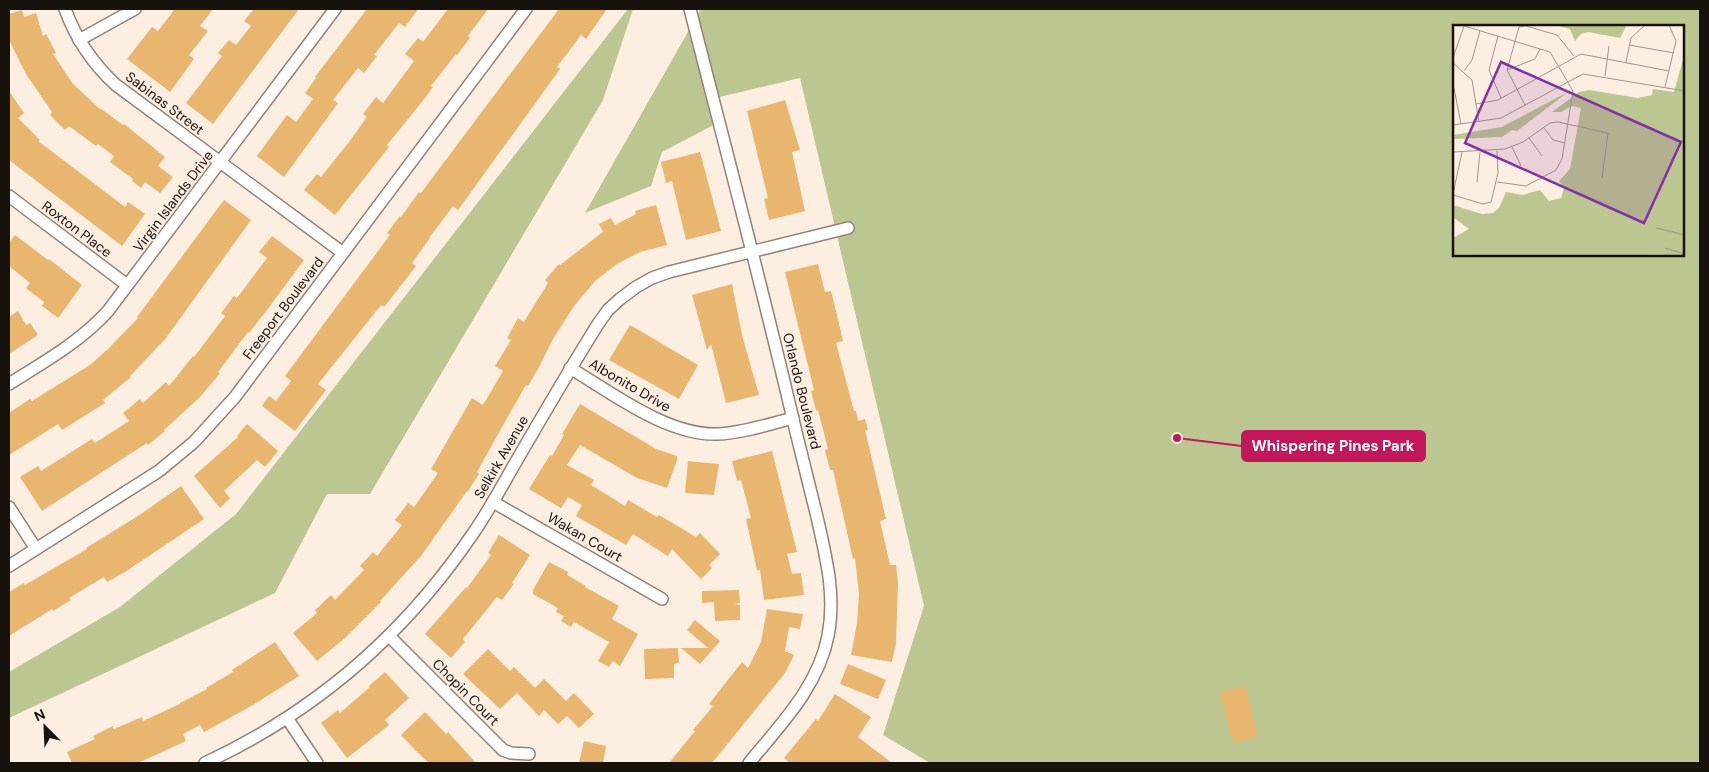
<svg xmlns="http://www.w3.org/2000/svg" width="1709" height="772" viewBox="0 0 1709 772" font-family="'DM Sans',sans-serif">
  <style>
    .green { fill: #bcc690; fill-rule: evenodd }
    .building { fill: #e8b66e }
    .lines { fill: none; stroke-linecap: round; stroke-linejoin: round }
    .minor-casing { stroke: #938375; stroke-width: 14 }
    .minor { stroke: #fff; stroke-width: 11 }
    .labels { text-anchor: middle; stroke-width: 4; stroke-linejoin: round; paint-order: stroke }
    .street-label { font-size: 14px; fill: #18120d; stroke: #fdeee2 }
    .inset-road { fill: none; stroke: #a1968d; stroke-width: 1 }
    .view { fill: #8233a3; fill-opacity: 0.15; stroke: #8233a3; stroke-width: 2.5 }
    .inset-edge { fill: none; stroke: #18120d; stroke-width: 2.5 }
    .leader { fill: none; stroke: #c2185b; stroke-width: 2 }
    .callout-dot { fill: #c2185b; stroke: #fdeee2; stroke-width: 2 }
    .callout { fill: #c2185b; stroke: #c2185b; stroke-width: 2 }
    .callout-label { font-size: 15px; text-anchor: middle; font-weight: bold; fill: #fff }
  </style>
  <rect width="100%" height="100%" fill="#fdeee2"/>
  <g class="green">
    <path d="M628 9H633L603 100 370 494H327L275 593 9 718V672L120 607 236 514Z"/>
    <path d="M701 9H1700V763H930L883 735 924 606 800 78 715 98 721 121 662 152 651 186 585 213ZM1454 26H1683V255H1454Z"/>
  </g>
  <g class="building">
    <path d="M175 9H213L200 26 208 31 189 55 194 59 170 92 127 59 152 27 158 31Z"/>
    <path d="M254 9H299L213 124 186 103 222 56 218 53 229 40 236 45 251 26 244 21Z"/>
    <path d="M367 9H418L405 27 399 23 374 55 377 56 364 73 358 68 333 100 338 103 284 177 257 156 287 115 296 122 313 99 305 93 316 78 315 77Z"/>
    <path d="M448 9H488L468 36 470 38 457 55 456 54 431 86 433 87 425 98 387 145 389 147 335 215 304 190 317 174 321 177 349 142 367 117 363 114 376 97 383 103 414 61 405 54 418 38 423 42Z"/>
    <path d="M559 9H607L586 39 581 35 557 67 560 69 458 210 453 206 429 238H430L412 263 416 266 403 283 384 307 381 305 318 384 326 390 295 431 262 406 269 396 276 401 291 381 285 376 390 235 387 233 400 216 401 217 419 192 421 193Z"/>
    <path d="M22 10 24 17 36 13 43 36 46 34 56 53 53 54 73 84 100 109V108L123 125 124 124 165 157 158 166 173 177 160 193 145 182 141 188 132 181 133 179 110 162 114 156 98 144 96 146 69 126 65 130 50 115 52 112 26 74 9 40V14Z"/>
    <path d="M9 91 24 113 18 118 40 140 38 141 125 207 128 202 145 214 122 246 9 160Z"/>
    <path d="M785 100 800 150 792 152 805 211 769 220 764 199 768 198 747 111Z"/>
    <path d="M700 152 721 231 686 240 672 181 666 183 661 162Z"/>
    <path d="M224 200 251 220 166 338 130 376 131 377 103 400 105 403 62 430 58 424 9 455V413L30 399 32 401 90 365 108 349 138 318 137 317Z"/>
    <path d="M656 205 667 245 640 252 617 264 595 281 574 306 553 339 539 367 528 386 526 385 507 418 477 472 479 474 468 491H467L421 556 380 601 381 602 345 638 317 661 293 633 317 613 315 610 331 595 335 600 364 570 360 566 373 552 377 556 402 525 395 520 408 503 414 507 438 473 431 469 472 398 483 405 503 371 495 366 511 340 507 338 518 318 524 322 548 283 545 280 559 264 560 265 603 232 599 224 611 218 615 225 636 214 635 211Z"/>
    <path d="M15 235 48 260 49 259 82 285 58 318 42 306 44 302 26 288 30 283 9 266V243Z"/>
    <path d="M272 236 304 260 267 310 249 333 248 332 218 372 220 373 212 383 199 398 164 430 165 431 148 445 147 443 42 511 20 477 38 466 41 471 92 439 95 443 129 421 123 413 140 399 143 403 166 382 169 386 193 356 194 357 225 316 221 313 234 296 237 298 267 258 259 252Z"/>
    <path d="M818 264 825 292 831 291 836 311 843 341 836 343 854 411H856L858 421 865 419 868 430H865L886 519 880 521 890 565H896L898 583 896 643 892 662 851 655 857 623 859 594 855 558 853 559 833 470H830L825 450 828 449 818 410 816 411 811 391 814 390 785 272Z"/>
    <path d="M732 284 742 335 759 395 726 403 711 344 707 350 692 295Z"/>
    <path d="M18 311 26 325 30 323 38 335 9 354V317Z"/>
    <path d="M630 325 698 365 679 399 609 360Z"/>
    <path d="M580 404 656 449 677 456V460L667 488 637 478 580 445 567 465 594 480 591 485 625 506 628 500 657 517 659 515 696 537 700 533 720 554 709 565 712 568 701 579 672 549 668 556 633 534 626 545 576 516 582 505 568 497 561 508 529 489 550 455 552 456 564 435 562 434Z"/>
    <path d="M247 424 278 451 265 467 257 460 224 491 230 498 220 508 194 476 238 437 237 436Z"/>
    <path d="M772 451 797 552 787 554 792 574 801 573 804 595 764 600 760 570H757L746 519 751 518 741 480 737 481 732 461Z"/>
    <path d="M688 461 719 464 714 495 685 493Z"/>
    <path d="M181 486 204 519 125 572 107 582 104 577 69 598 71 600 53 611 52 609 9 636V592L24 583 25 585 87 549 86 548 138 516Z"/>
    <path d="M499 535 530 555 512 583 514 584 502 600 497 597 463 639 465 642 451 658 425 634 466 587 467 588 491 555 488 553Z"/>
    <path d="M549 562 568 572 567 575 586 586 585 587 619 606 612 619 638 634 620 666 613 661 609 667 598 661 609 642 574 622 571 627 561 621 564 616 556 612 558 608 533 594V590Z"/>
    <path d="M739 590 740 603 734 604 740 605V620L715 621 714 602 702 603V591Z"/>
    <path d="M767 609 803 614 800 629 789 627 785 651 794 655 785 673 712 763H669L695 731 693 730 713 706 709 704 742 662 748 668 761 642Z"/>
    <path d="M695 620 720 641 700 664 681 648H708L687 630Z"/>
    <path d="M275 642 299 676 253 705 204 732 200 725 183 734 186 741 138 763H72L67 752 95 739 93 736 113 726 114 729 142 717 143 721 180 704V703L207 689 206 688 233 672 232 670Z"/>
    <path d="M678 648 679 663 674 664V678L645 679 644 649Z"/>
    <path d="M488 649 510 671 514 667 535 688 544 679 566 701 574 693 594 714 579 728 567 716 558 724 544 710 539 716 517 693 500 709 463 674Z"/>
    <path d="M848 664 886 680 878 699 840 684Z"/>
    <path d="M385 672 409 698 385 720 389 725 347 758 321 723 338 710 340 713 370 687 369 686Z"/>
    <path d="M1245 686 1258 737 1233 743 1220 692Z"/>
    <path d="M835 694 871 717 858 737 892 763H790L784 758 816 719 818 721Z"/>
    <path d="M425 712 446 734 448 732 476 763H429L415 750 401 735Z"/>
    <path d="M584 741 606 746 603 763H579Z"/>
  </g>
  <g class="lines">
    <g class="minor-casing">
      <g id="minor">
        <path d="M65 9C76 39 93 64 116 85L343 253"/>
        <path d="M690 9C726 150 763 290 796 432 803 460 810 489 817 517 826 557 836 595 828 636 818 687 781 724 749 763"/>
        <path d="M79 40 135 9"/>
        <path d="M9 196 127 285"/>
        <path d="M570 368C612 393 668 436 718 434 743 433 769 424 793 418"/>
        <path d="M9 384C44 362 80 342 108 311L335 9"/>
        <path d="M493 502 662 599"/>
        <path d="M9 507 36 549"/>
        <path d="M9 566 159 471 194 442 235 397 526 9"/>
        <path d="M389 636 503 750 511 753 529 754"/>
        <path d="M287 718 317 763"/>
        <path d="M205 763C315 712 406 633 474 532 490 509 503 484 517 460 543 415 570 369 598 324L608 310 620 299 636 287 652 278 669 272 848 228"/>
      </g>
    </g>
    <use href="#minor" class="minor"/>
  </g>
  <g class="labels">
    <g class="street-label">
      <text transform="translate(165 103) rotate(37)" y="5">Sabinas Street</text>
      <text transform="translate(173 201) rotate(-53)" y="5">Virgin Islands Drive</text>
      <text transform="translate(77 229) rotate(37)" y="5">Roxton Place</text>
      <text transform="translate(283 308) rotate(-53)" y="5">Freeport Boulevard</text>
      <text transform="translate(630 385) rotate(30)" y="5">Albonito Drive</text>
      <text transform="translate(802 391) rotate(76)" y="5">Orlando Boulevard</text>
      <text transform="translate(501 457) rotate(-60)" y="5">Selkirk Avenue</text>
      <text transform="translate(585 537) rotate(30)" y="5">Wakan Court</text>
      <text transform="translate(466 692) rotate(45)" y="5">Chopin Court</text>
    </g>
  </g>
  <g transform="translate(1453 25)">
    <rect width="231" height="231" fill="#fdeee2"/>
    <path d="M102 0H174L167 13 135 7 128 9 122 16 117 4ZM231 31V231H0V213L16 204 0 192V180L29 189 40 188 46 183 53 167 69 170 87 165 96 176 108 173 111 163 106 156 117 144 128 83 119 81 108 87H99L126 67 136 65 185 73 199 70 200 64 221 67ZM115 67 64 106 59 105 49 112 0 114V110L49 102Z" fill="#bcc690"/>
    <path class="inset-road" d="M8 0 97 27 120 66 109 134 103 145 73 161 44 157M45 11 36 45 48 73M176 20 221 28M0 33 11 1M173 37 178 13 192 0M0 38 19 55 26 97M54 45 82 34 87 24M11 46 19 35 27 6M152 51 156 21M212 62 223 16 216 0M1 63 8 99M23 79 45 75 128 29 216 46M72 80 54 45 66 2 73 1 104 10 121 31M0 100 48 93 130 49 232 66M91 103 100 115 112 118M76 113 89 131M59 122 68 141M0 127 52 124 70 117 97 98 105 97 155 108 149 153M24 157 27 127M0 169 9 127M0 170 30 179 38 177 45 148 44 126M203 203 232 210M212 223 232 229"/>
    <path class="view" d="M48 37 228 117 191 198 12 118Z"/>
    <rect width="231" height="231" class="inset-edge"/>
  </g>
  <path class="leader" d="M1177 438L1242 446"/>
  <circle class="callout-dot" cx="1177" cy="438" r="5"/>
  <rect class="callout" x="1242" y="431" width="183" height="30" rx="5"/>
  <g class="callout-label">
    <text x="1333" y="451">Whispering Pines Park</text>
  </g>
  <rect width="1709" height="772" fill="none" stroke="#18120d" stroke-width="20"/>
  <g transform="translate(45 727) rotate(336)" stroke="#fdeee2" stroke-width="4" paint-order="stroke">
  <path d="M0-4L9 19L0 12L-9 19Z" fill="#18120d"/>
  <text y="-8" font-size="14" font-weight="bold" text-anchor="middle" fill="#18120d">N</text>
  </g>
</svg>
